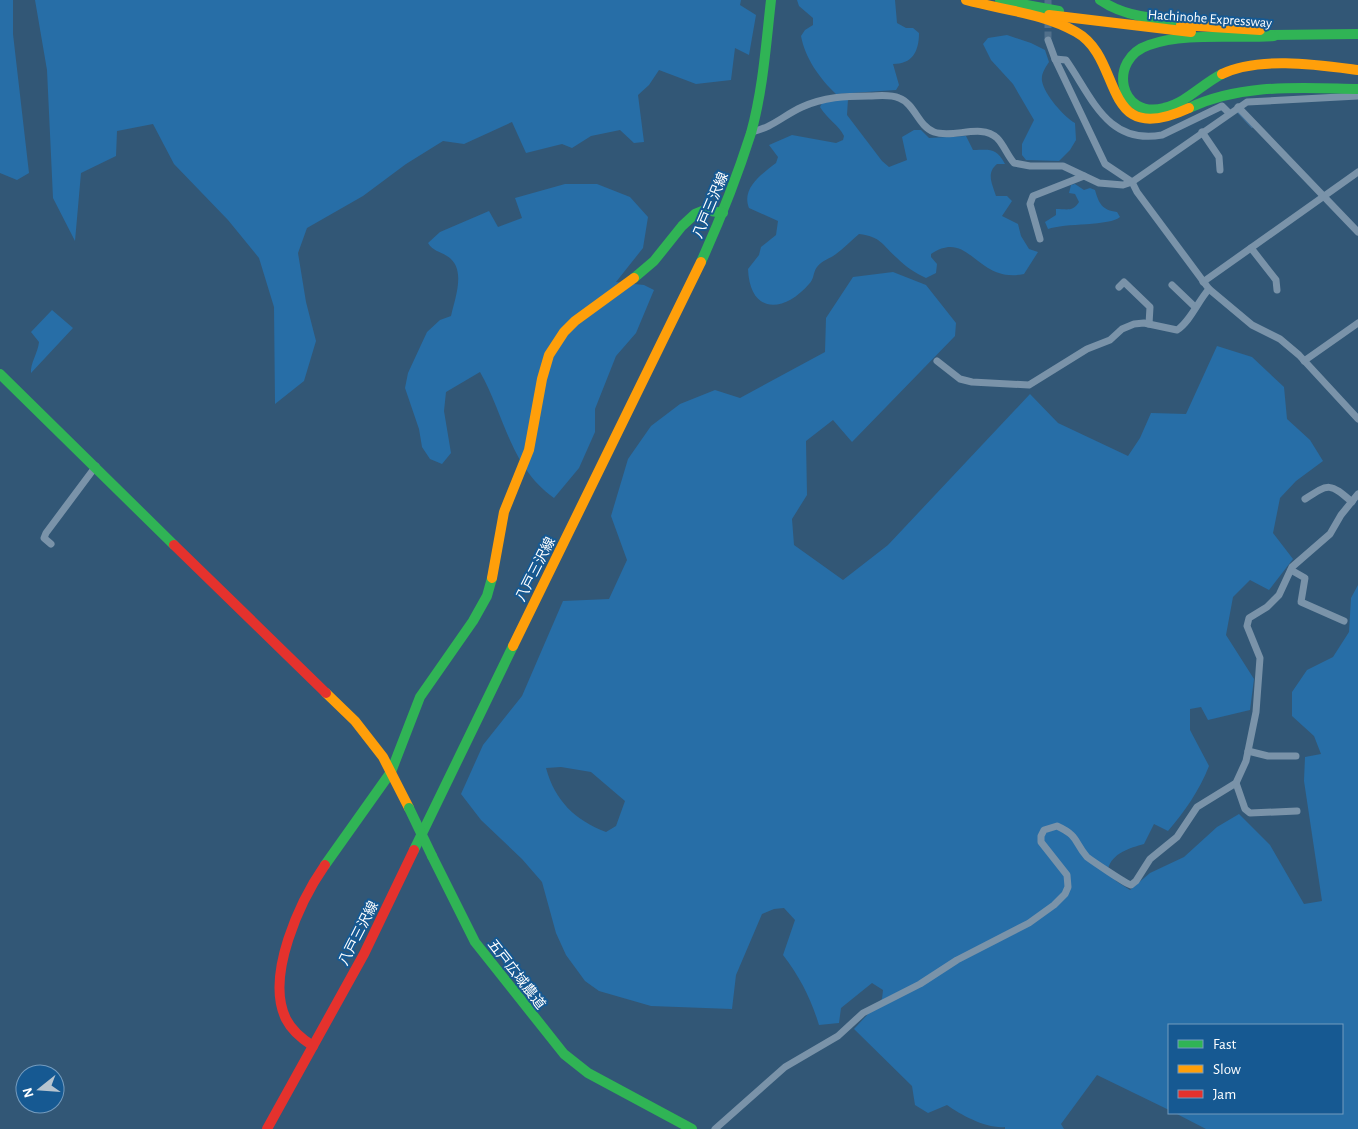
<svg xmlns="http://www.w3.org/2000/svg" width="1358" height="1129" viewBox="0 0 1358 1129" font-family="'Alegreya Sans','Noto Sans JP',sans-serif">
  <style>
    .green { fill: #276ea7; fill-rule: evenodd }
    .lines { fill: none; stroke-linecap: round; stroke-linejoin: round }
    .stream { stroke: #417098; stroke-width: 2 }
    .street-tunnel { stroke: #51708b; stroke-width: 7; stroke-dasharray: 7 3.5; stroke-linecap: butt }
    .street { stroke: #7a93a9; stroke-width: 7 }
    .fast { stroke: #30b455; stroke-width: 10 }
    .slow { stroke: #ff9f0a; stroke-width: 10 }
    .jam { stroke: #e5322d; stroke-width: 10 }
    .fast-bridge { stroke: #30b455; stroke-width: 10 }
    .labels { text-anchor: middle; stroke-width: 4; stroke-linejoin: round; paint-order: stroke }
    .street-label { font-size: 14px; fill: #fff; stroke: #165992 }
  </style>
  <rect width="100%" height="100%" fill="#325776"/>
  <g class="green">
    <path d="M0 0H13V34L29 173 17 180 0 173Z"/>
    <path d="M35 0H741L740 5 756 15 749 55 735 48 731 80 696 84 659 70 649 85 638 95 644 142 634 143 620 130 591 136 572 148 562 144 526 153 512 122 464 144 443 141 406 164 363 196 307 228 298 253 306 302 316 341 304 381 275 404 274 307 259 258 228 220 174 164 153 124 117 131 116 156 81 173 75 241 53 198 47 70Z"/>
    <path d="M797 0H895L897 23 906 28H913L919 33C919 52 912 64 893 64L899 85 896 90 836 94C820 79 805 58 801 36L805 30 813 25V18L799 6Z"/>
    <path d="M1007 35 1031 43 1045 50 1049 62C1045 68 1041 74 1042 81 1044 94 1064 117 1075 123L1076 140 1070 150 1059 161 1026 160 1022 155V144L1034 120 1013 84 991 60 983 44 988 38Z"/>
    <path d="M837 99H848L847 115 882 161 889 167 907 160 902 137 914 130H921L929 138 966 136 973 150C990 150 996 147 1005 164H997C986 173 992 183 996 196H1007L1012 201 1002 216 1018 224 1021 236 1029 249 1038 252 1024 274C976 284 970 228 931 254V257L937 264 936 273 926 278C915 273 906 267 897 258 882 245 882 237 859 234 852 240 844 248 836 254 831 258 821 261 817 267 813 272 814 280 809 284 784 313 750 315 748 269L759 255 761 247 776 235 778 221 749 208C741 188 762 174 776 163L778 157 769 145 792 135 836 143 843 140 844 136C838 124 828 120 820 107L822 103Z"/>
    <path d="M565 184H597L630 197 648 217 643 248 616 282 644 285 654 290 636 333 616 356 595 409V432L579 468 554 498C510 467 505 416 480 372L446 392 444 411 451 453 442 464 430 459 422 447 419 429 405 388 408 373 427 332 440 320 451 316C455 298 467 268 447 256 439 251 433 251 428 243L440 232 489 211 498 227 522 218 515 198Z"/>
    <path d="M1075 184 1084 190 1090 188 1095 190C1099 204 1102 210 1117 212L1120 217C1111 226 1064 223 1048 229L1045 222 1056 215V209C1067 209 1073 212 1079 202L1075 194 1069 193 1071 185Z"/>
    <path d="M893 272 926 285 956 323 955 336 852 442 833 420 806 441 807 495 792 519 794 545 843 580 888 545 1030 394 1058 423 1128 456 1140 438 1151 413 1186 414 1217 346 1252 357 1284 387 1287 419 1310 440 1323 461 1296 481 1280 498 1273 533 1293 559 1269 590 1250 580 1233 597 1226 635 1254 679 1250 710 1208 720 1201 707 1190 709V730L1209 766C1199 791 1185 811 1168 831L1154 824 1144 844C1130 848 1112 853 1108 869L1116 881 1130 890 1150 873 1184 857 1217 827 1239 814 1270 845 1304 904 1322 901 1304 781 1305 757 1321 754 1314 736 1292 716V692L1307 670 1333 657 1349 632 1351 598 1358 585V1129H1206L1175 1113H1342V1025H1169V1110L1097 1075 1061 1124 1064 1129H1005V1127C987 1129 961 1115 947 1105L928 1113 915 1105 912 1086 854 1029 882 999 883 990 872 983 841 1008 839 1023 819 1025C811 999 800 977 783 955L795 920 784 908 774 909 762 914 736 975 732 1009 651 1006 599 991 585 981 566 955 556 933 542 882 522 859 481 820 461 794 483 745 522 696 563 601 609 599 627 560 611 516 628 459 651 426 680 404 715 390 740 398 825 352 826 318 853 277ZM561 767 591 772 625 801 616 826 606 832C575 820 555 801 546 768Z"/>
    <path d="M52 310 73 328 31 373C30 363 38 353 39 342L31 332Z"/>
  </g>
  <g class="lines">
    <path class="stream" d="M1238 112 1252 127"/>
    <path class="street-tunnel" d="M1048 0V40"/>
    <g class="street">
      <path d="M1048 40 1055 59 1105 164 1132 182 1137 192 1209 289 1252 325 1280 339 1299 355 1358 419"/>
      <path d="M1055 59 1066 60C1092 97 1107 145 1162 135L1222 106 1229 113"/>
      <path d="M1238 107 1358 232"/>
      <path d="M751 132C772 128 784 115 802 107 824 97 845 96 869 96 878 96 890 94 899 98 915 104 918 126 934 132 953 139 981 123 997 138 1004 145 1007 155 1014 163L1030 166H1063L1099 183 1123 185 1132 182 1247 102 1358 96"/>
      <path d="M1202 132 1219 157 1220 170"/>
      <path d="M1040 239 1030 204 1033 196 1084 176"/>
      <path d="M1251 248 1276 280 1277 290"/>
      <path d="M1203 282 1358 172"/>
      <path d="M1172 285 1195 307"/>
      <path d="M1119 287 1124 282 1150 307 1149 324"/>
      <path d="M937 361 960 379 972 382 1029 385 1087 349 1110 340 1122 329 1134 324 1144 323 1177 330C1190 322 1198 301 1209 289"/>
      <path d="M1304 361 1358 323"/>
      <path d="M1305 499C1329 483 1330 483 1352 502"/>
      <path d="M51 544 44 538 46 533 96 466"/>
      <path d="M1291 570 1305 578 1301 602 1344 621"/>
      <path d="M1248 751 1268 756H1296"/>
      <path d="M1236 783 1245 809 1250 813 1297 811"/>
      <path d="M715 1129 785 1067 838 1036 863 1013 920 984 957 960 1029 923 1054 905 1065 894 1068 887 1067 875 1041 842V836L1044 830 1057 826C1079 836 1074 842 1087 857 1091 860 1126 884 1131 885L1136 881 1150 859 1177 837 1197 807 1236 783 1246 761 1256 712 1260 658 1247 626 1249 618 1267 607 1279 595 1292 567 1330 534 1341 515 1358 494"/>
    </g>
    <g class="fast">
      <path d="M1000 0 1059 11"/>
      <path d="M1100 0C1126 18 1158 19 1189 21"/>
      <path d="M1266 35 1358 34"/>
      <path d="M1222 74C1202 84 1186 103 1164 108 1119 120 1107 59 1149 45 1186 32 1235 39 1274 36"/>
      <path d="M1189 108C1242 83 1300 88 1358 89"/>
      <path d="M701 262C720 220 737 177 751 133 763 90 766 44 771 0"/>
      <path d="M634 278 654 261 682 226 695 214 705 210 723 213"/>
      <path d="M0 374 174 545"/>
      <path d="M414 850 513 646"/>
      <path d="M432 856 475 942 564 1054 588 1073 692 1129"/>
      <path d="M325 865 391 772 420 697 473 621 487 596 492 578"/>
    </g>
    <g class="slow">
      <path d="M966 0C1002 10 1043 13 1076 32 1125 59 1099 150 1189 108"/>
      <path d="M1049 15 1191 32"/>
      <path d="M1181 25 1260 30"/>
      <path d="M1222 74C1259 56 1319 65 1358 70"/>
      <path d="M492 578 504 512 529 450 542 379 549 355 564 332 575 321 634 278"/>
      <path d="M513 646 701 262"/>
      <path d="M326 693 355 721 383 757 409 808"/>
    </g>
    <g class="jam">
      <path d="M174 545 326 693"/>
      <path d="M313 1046C302 1039 292 1031 286 1019 265 976 300 901 325 865"/>
      <path d="M267 1129 364 954 414 850"/>
    </g>
    <path class="fast-bridge" d="M409 808 432 856"/>
  </g>
  <g class="labels">
    <g class="street-label">
      <text transform="translate(1210 18) rotate(4)" y="5">Hachinohe Expressway</text>
      <text transform="translate(710 205) rotate(-67)" y="5">八戸三沢線</text>
      <text transform="translate(535 569) rotate(-63)" y="5">八戸三沢線</text>
      <text transform="translate(358 933) rotate(-63)" y="5">八戸三沢線</text>
      <text transform="translate(517 974) rotate(52)" y="5">五戸広域農道</text>
    </g>
  </g>
  <rect x="1168" y="1024" width="175" height="90" fill="#165992" stroke="#739bbe"/>
  <rect x="1178" y="1040" width="25" height="8" fill="#30b455" stroke="#739bbe"/>
  <text x="1213" y="1049" font-size="15" fill="#ffffff">Fast</text>
  <rect x="1178" y="1065" width="25" height="8" fill="#ff9f0a" stroke="#739bbe"/>
  <text x="1213" y="1074" font-size="15" fill="#ffffff">Slow</text>
  <rect x="1178" y="1090" width="25" height="8" fill="#e5322d" stroke="#739bbe"/>
  <text x="1213" y="1099" font-size="15" fill="#ffffff">Jam</text>
  <g transform="translate(40 1089) rotate(253)"><circle r="24" fill="#165992" stroke="#739bbe"/>
  <path d="M0-4L9 19L0 12L-9 19Z" fill="#b7c4cf"/>
  <text y="-8" font-size="14" font-weight="bold" text-anchor="middle" fill="#ffffff">N</text>
  </g>
</svg>
